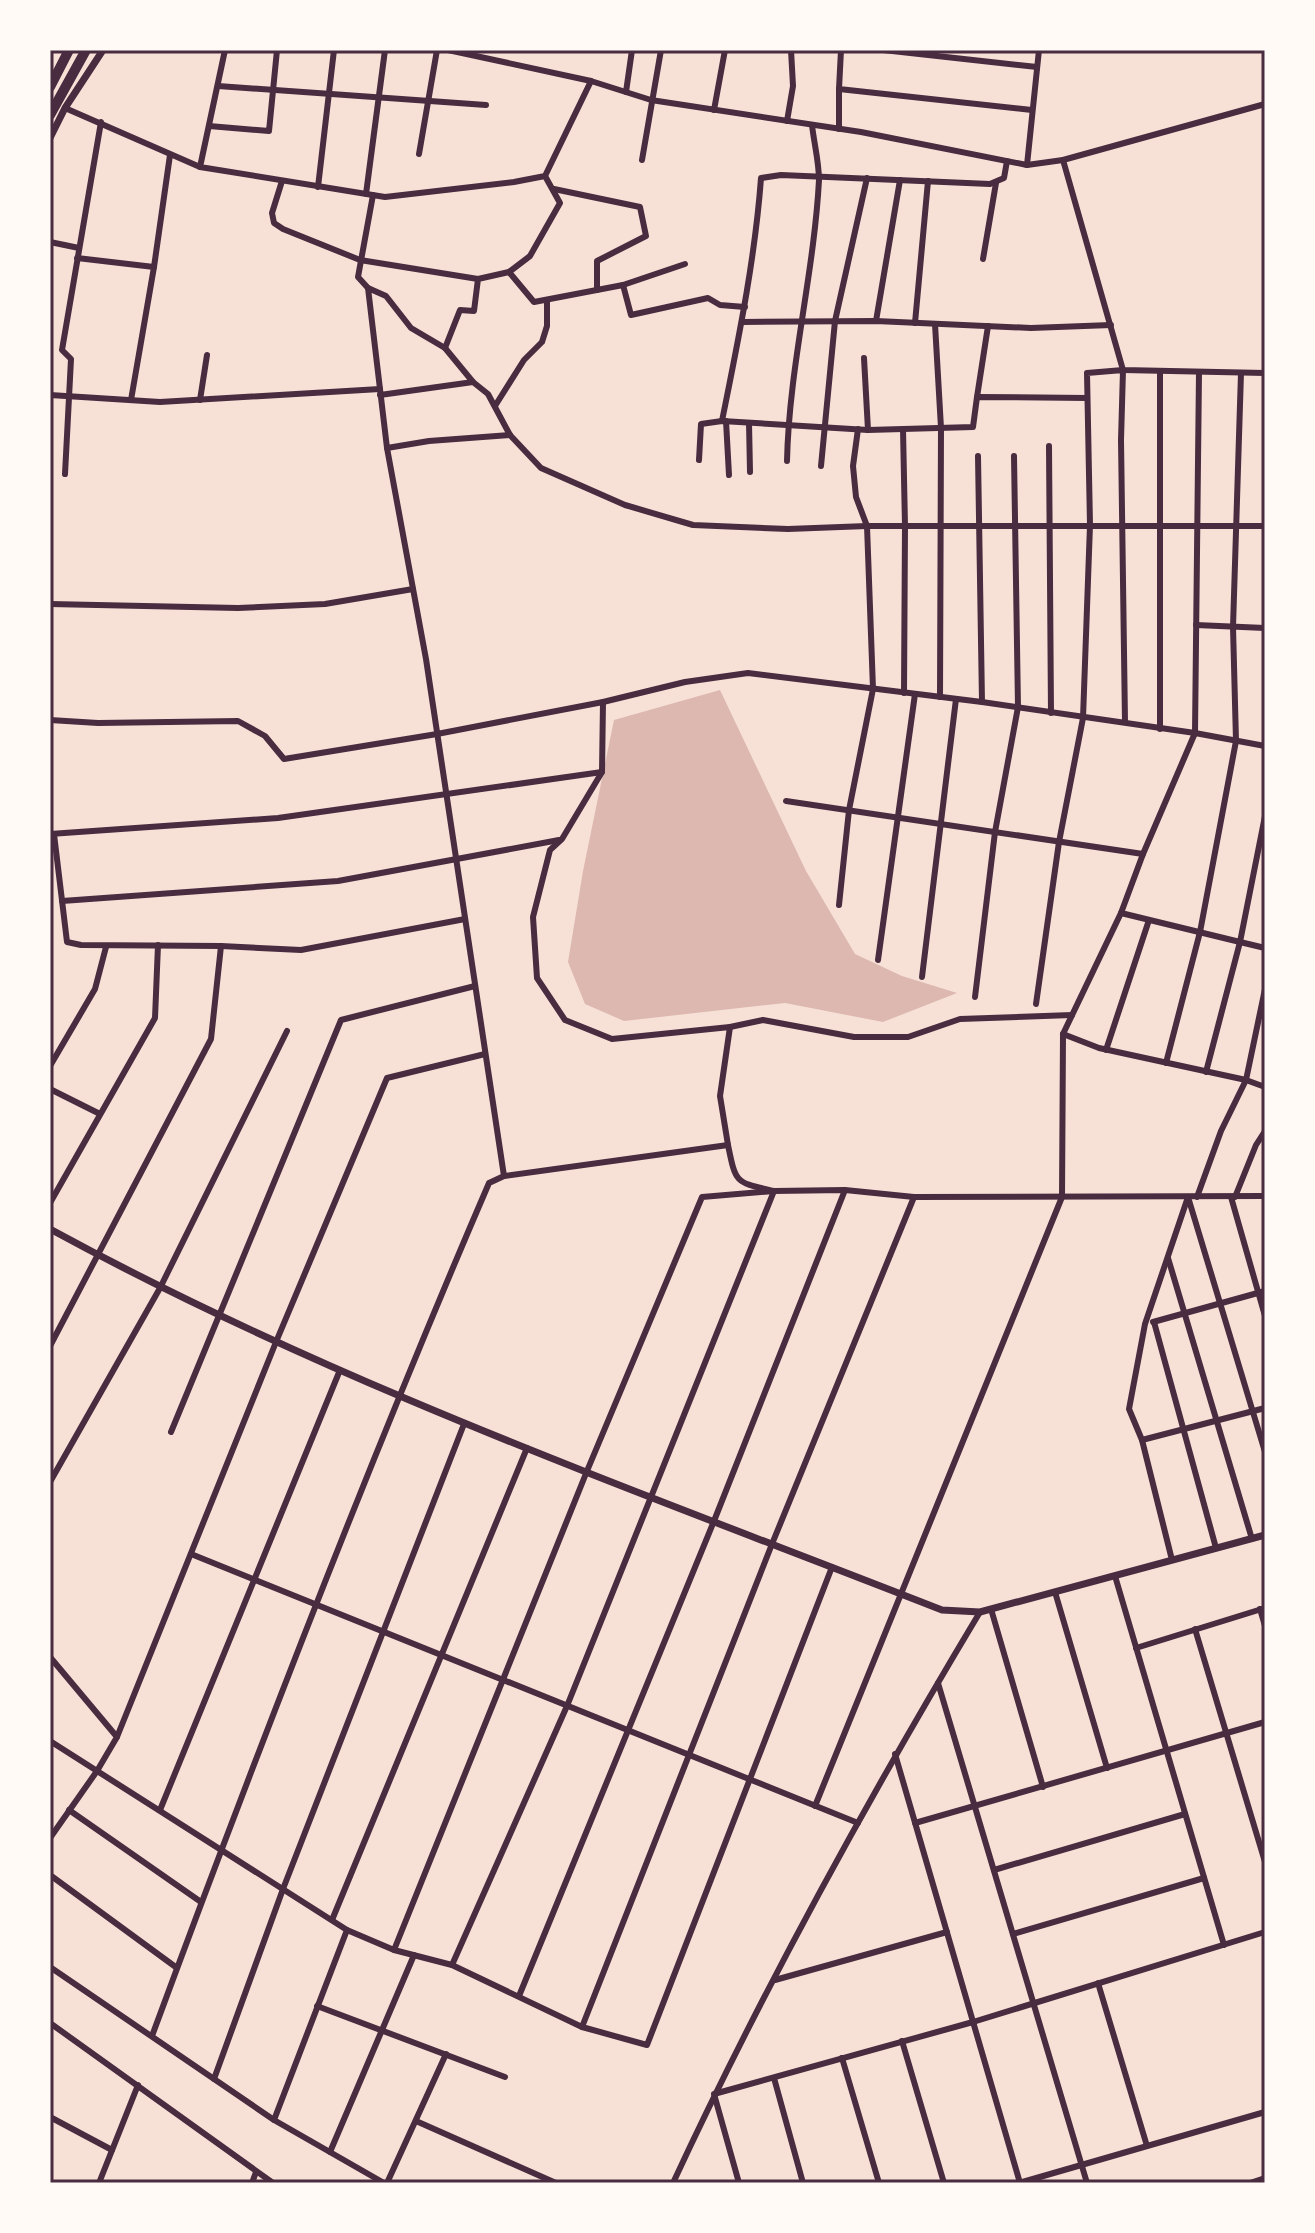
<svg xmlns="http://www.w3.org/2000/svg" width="1315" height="2233" viewBox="0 0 1315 2233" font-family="Roboto,sans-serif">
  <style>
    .water { fill: #dcb8b0 }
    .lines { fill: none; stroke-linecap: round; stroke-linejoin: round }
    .minor { stroke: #4a2c40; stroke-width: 6 }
    .tertiary { stroke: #4a2c40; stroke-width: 7 }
    .trunk { stroke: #4a2c40; stroke-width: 10 }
    .neatline { fill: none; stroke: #4a2c40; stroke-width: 3 }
  </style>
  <rect width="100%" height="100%" fill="#f7e1d7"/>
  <path class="water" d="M720 690 806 871 855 954 902 976 957 993 883 1022 785 1003 624 1021 585 1004 568 962 583 871 614 720Z"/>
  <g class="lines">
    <g class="minor">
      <path d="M225 50 200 167 385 197 514 182 545 176 591 81"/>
      <path d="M448 50 591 81 651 100 861 132 1027 165 1063 160"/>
      <path d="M841 50 839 89 1032 110"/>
      <path d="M883 50 1037 67"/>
      <path d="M218 86 486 105"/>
      <path d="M839 89V129"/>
      <path d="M626 92 632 50"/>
      <path d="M1265 104 1063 160 1123 370 1265 373"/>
      <path d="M65 108 200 167"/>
      <path d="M714 110 725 50"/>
      <path d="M787 121 793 86 791 50"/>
      <path d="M209 126 269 131 277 50"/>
      <path d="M419 154 437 50"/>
      <path d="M642 160 661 50"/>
      <path d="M1027 165 1039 50"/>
      <path d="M282 181 272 213 274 223 283 229 360 260 478 279"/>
      <path d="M318 187 334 50"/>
      <path d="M554 189 640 207 646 236 597 261V290"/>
      <path d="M366 194 385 50"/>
      <path d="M50 242 79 248"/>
      <path d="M77 258 154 267"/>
      <path d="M983 259 996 183"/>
      <path d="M509 272 534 302 623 285 685 264"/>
      <path d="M623 285 631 315 708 298 720 305 745 307"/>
      <path d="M368 288 358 277 373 195"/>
      <path d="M876 321 900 180"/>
      <path d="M742 322 876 321 1031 328 1111 325"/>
      <path d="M915 323 928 181"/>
      <path d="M935 324 941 428 940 697"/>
      <path d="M445 348 473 382 488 394 510 435 541 468 625 505 693 525 788 529 867 526H1265"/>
      <path d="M864 358 868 430"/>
      <path d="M1199 372 1195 733 1143 854 1121 913 1063 1034 1099 1048 1246 1080 1265 1087"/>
      <path d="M50 395 160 402 380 389"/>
      <path d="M380 395 473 382"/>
      <path d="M977 397 988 326"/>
      <path d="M131 400 154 267 170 155"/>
      <path d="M200 400 207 355"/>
      <path d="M495 406 524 360 542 342 547 326V300"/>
      <path d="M722 421C738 341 755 260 761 178L781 175 990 184 1004 178 1007 161"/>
      <path d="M726 421 729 475"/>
      <path d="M749 423 750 472"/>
      <path d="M903 429 905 526 904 693"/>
      <path d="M1049 446 1051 713"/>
      <path d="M387 448 429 441 510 435"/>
      <path d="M978 456 982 702"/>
      <path d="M699 460 701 424 722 421 868 430 973 427 977 397 1087 398"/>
      <path d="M787 461C789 367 814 274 819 180 819 162 814 143 812 125"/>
      <path d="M821 466 835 321 867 178"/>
      <path d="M65 474 71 359 62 350 101 122"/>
      <path d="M50 604 238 608 325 604 413 589"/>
      <path d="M1196 625 1265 628"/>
      <path d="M603 702 602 772 562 839 550 850 533 917 537 978 565 1020 612 1039 730 1027 720 1096 728 1145"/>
      <path d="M50 720 98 723 238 721 265 736 284 759 437 734 603 702 685 682 748 673 982 702 1195 733 1265 746"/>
      <path d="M1160 729V371"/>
      <path d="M786 801 1143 854"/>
      <path d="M50 834 278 818 602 772"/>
      <path d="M54 834 67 942 81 945 221 946 301 950 465 919"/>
      <path d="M62 901 338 881 559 840"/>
      <path d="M839 905 849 810 873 689 867 526 856 497 853 466 858 429"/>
      <path d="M1121 913 1240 942 1265 816"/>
      <path d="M878 960 915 694"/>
      <path d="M922 977 956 699"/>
      <path d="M975 997 995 832 1018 707 1014 456"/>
      <path d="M1036 1004 1059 842 1083 718 1090 525 1087 373 1123 370 1121 440 1125 722"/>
      <path d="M730 1027 763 1020 854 1037H908L960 1019 1072 1015"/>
      <path d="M1106 1050 1149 920"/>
      <path d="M1166 1063 1200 932 1236 741 1233 627 1241 373"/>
      <path d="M50 1066 95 989 106 947"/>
      <path d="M1206 1072 1240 942 1265 948"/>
      <path d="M50 1089 100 1114"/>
      <path d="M504 1176 426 659 387 448 368 288 386 296 411 328 445 348 460 310 474 311 478 279 509 272 530 256 560 203 545 176"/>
      <path d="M1188 1197 1265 1452"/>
      <path d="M1197 1197 1221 1131 1246 1080 1265 989"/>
      <path d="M1231 1197 1265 1316"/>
      <path d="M1235 1197 1256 1145 1265 1131"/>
      <path d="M50 1203 155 1018 158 945"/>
      <path d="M1168 1258 1252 1539"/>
      <path d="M1153 1322 1265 1291"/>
      <path d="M1154 1322 1216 1548"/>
      <path d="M50 1346 211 1039 221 946"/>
      <path d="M171 1432 341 1020 475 986"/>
      <path d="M1142 1440 1265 1408"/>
      <path d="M50 1482 160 1288 287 1031"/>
      <path d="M191 1554 858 1823"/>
      <path d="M1172 1560 1142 1440 1129 1409 1145 1324 1188 1197"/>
      <path d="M1115 1576 1224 1945"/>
      <path d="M1055 1592 1107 1768"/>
      <path d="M991 1609 1043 1787"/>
      <path d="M1260 1609 1265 1626"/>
      <path d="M1195 1629 1265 1862"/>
      <path d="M1136 1648 1265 1608"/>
      <path d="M50 1657 117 1737 97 1771 50 1838"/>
      <path d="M938 1683 1087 2183"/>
      <path d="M117 1737 276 1342 387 1078 485 1054"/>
      <path d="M50 1741 347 1930 274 2120"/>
      <path d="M895 1754 1020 2183"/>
      <path d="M815 1806 1062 1197 1063 1034"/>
      <path d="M69 1810 201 1902"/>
      <path d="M160 1810 340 1370"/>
      <path d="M915 1823 1265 1722"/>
      <path d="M994 1870 1185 1814"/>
      <path d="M50 1875 177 1968"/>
      <path d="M332 1920 527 1448"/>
      <path d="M347 1930 394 1950 587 1471 702 1197 774 1191 845 1190 914 1197 1265 1196"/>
      <path d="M1013 1934 1204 1878"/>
      <path d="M394 1950 452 1965 582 2027 647 2045 832 1567"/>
      <path d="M50 1967 274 2120 384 2183"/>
      <path d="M775 1980 947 1932"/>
      <path d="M1098 1983 1147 2146"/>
      <path d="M519 1996 714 1521 845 1190"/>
      <path d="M317 2006 505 2077"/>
      <path d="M50 2023 273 2183"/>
      <path d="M582 2027 772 1544 914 1197"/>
      <path d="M152 2036C258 1749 368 1464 489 1183L504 1176 728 1145C736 1184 735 1182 774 1191L567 1706 452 1965"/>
      <path d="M902 2041 944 2183"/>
      <path d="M842 2058 879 2183"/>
      <path d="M774 2078 803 2183"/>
      <path d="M214 2079 283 1889 464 1424"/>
      <path d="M50 2117 112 2150"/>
      <path d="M416 2121 556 2183"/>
      <path d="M330 2152 414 1955"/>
      <path d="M99 2183 138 2085"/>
      <path d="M252 2183 256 2172"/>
      <path d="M387 2183 446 2054"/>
      <path d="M673 2183C764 1987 869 1797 980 1612"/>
      <path d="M739 2183 714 2094 973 2022 1265 1932"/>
      <path d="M1019 2183 1265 2112"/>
      <path d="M1250 2183 1265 2178"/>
    </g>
    <g class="tertiary">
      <path d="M50 138 65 108 103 50"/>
      <path d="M50 1229C334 1384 641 1492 942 1610L980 1612 1265 1535"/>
    </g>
    <g class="trunk">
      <path d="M50 87 69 50"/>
      <path d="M50 115 86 50"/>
    </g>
  </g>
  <rect width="1315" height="2233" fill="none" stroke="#fffaf5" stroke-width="104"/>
  <rect x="52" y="52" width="1211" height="2129" class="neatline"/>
</svg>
